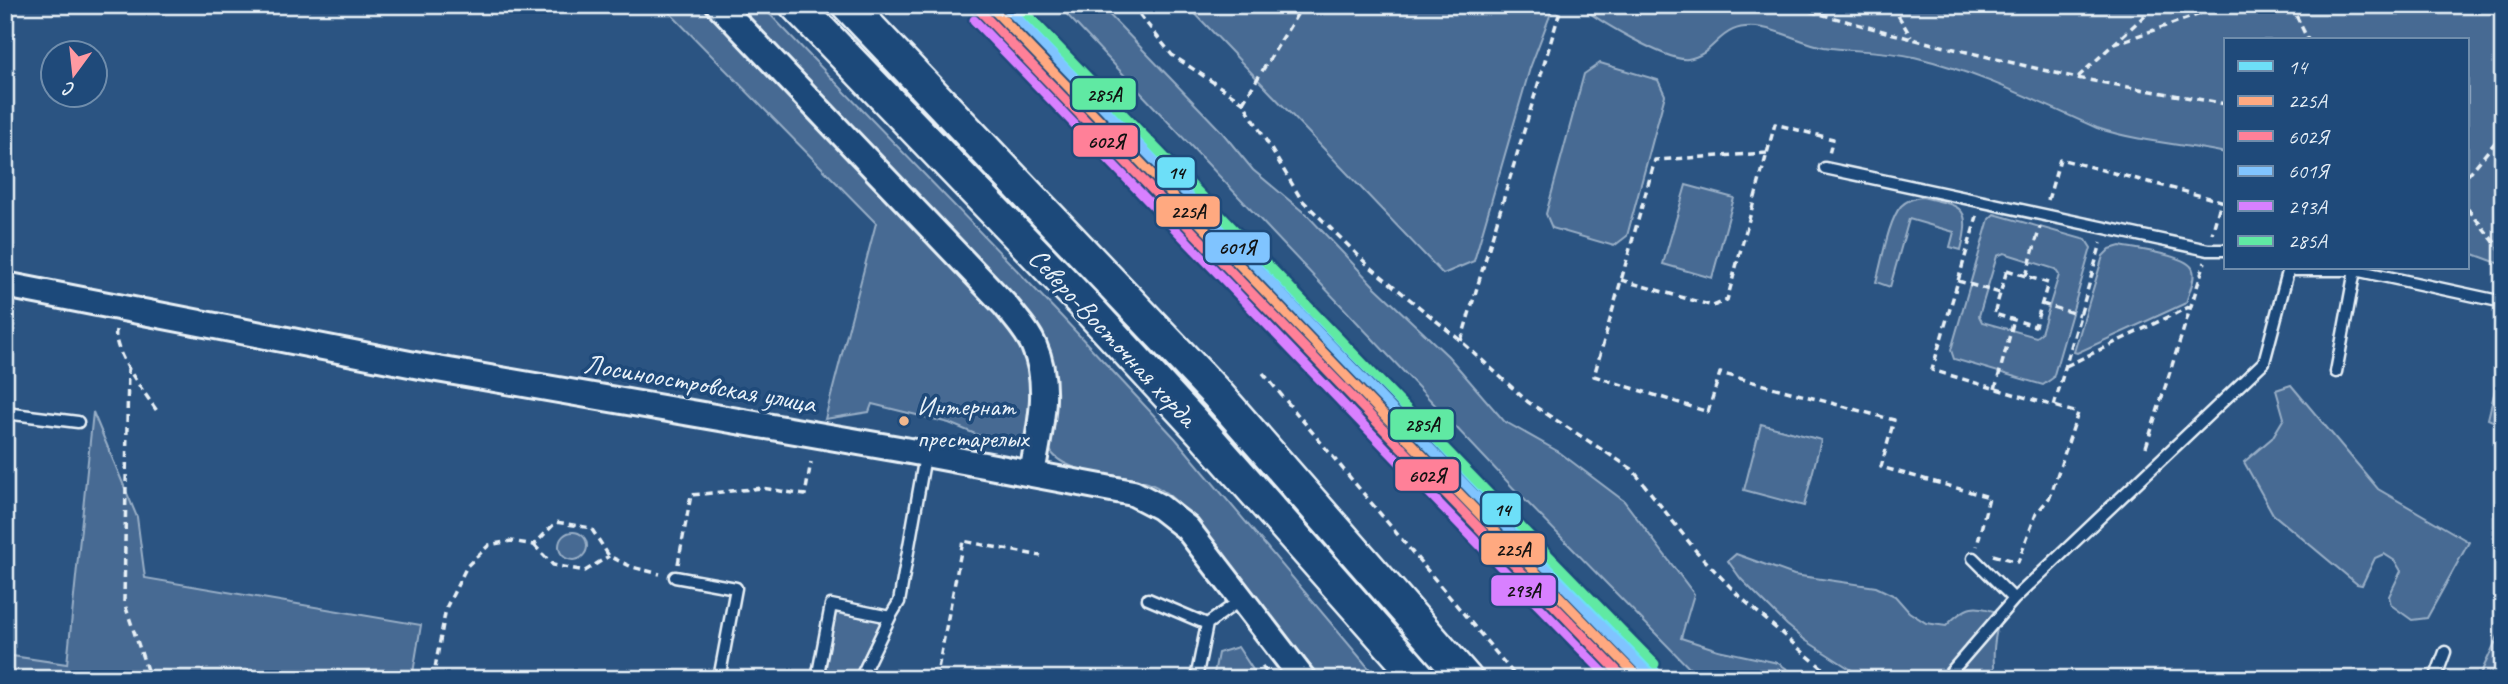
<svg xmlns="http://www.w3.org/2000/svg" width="2508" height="684" viewBox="0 0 2508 684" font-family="Caveat,sans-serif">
<rect width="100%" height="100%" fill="#2b5482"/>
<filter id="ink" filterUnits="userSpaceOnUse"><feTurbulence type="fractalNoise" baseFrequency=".0143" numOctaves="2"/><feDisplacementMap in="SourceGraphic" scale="14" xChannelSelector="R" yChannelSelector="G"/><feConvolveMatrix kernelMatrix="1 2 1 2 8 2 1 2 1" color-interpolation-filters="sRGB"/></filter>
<g filter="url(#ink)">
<path fill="#476b93" stroke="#98aec6" stroke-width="2" fill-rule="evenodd" d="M662,5H714L1019,332L1037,380L1027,437L1007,444L992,441L949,423L872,404L869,412L825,419L876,223Z
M727,5H761L1062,317L1175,438L1378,679H1321L1197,523C1185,510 1173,496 1157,487C1126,470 1064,480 1048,447L1046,358Z
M1058,5H1100L1221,131L1253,170L1308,216L1374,286L1448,356L1504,421L1559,452L1624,501L1694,594L1681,638L1718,650L1778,663L1802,679H1700L1518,493Z
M1187,5H1554L1530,68L1474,261L1443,274Z
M1580,5H2503V265L2468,252V40H2226V153C2183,144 2139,142 2097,128C2038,102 1978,72 1914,57C1885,50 1854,52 1824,47C1803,43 1784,32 1763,28C1717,20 1719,54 1688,59C1668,62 1596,20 1580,5Z
M1600,63L1658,80L1665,95L1627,236L1614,246L1552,228L1546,214L1584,74Z
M1686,185L1734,198L1712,278L1663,264Z
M1922,197C1962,206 1972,206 1961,250L1950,247L1954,232L1909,219L1890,287L1876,282C1882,262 1888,221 1901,206C1907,200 1913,198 1922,197Z
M1994,214L2086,240L2091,248L2053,378L2043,385L1954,359L1951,350L1989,219ZM2004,253L2055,269L2059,275L2041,333L2036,337L1982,322L1979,316L1997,256Z
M2120,246C2135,249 2189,255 2193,270C2196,279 2188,294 2186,303L2077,353L2074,352L2103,256L2110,249Z
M2503,357V426L2488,419Z
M2291,385L2378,489L2469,542L2427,618L2412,620L2391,605L2389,596L2401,571L2395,561L2384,554L2375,558L2362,585L2357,584L2273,514L2244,462L2272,438L2284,418L2276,390Z
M93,412L137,517L145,578L421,625L412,679H5V655L67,664Z
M1761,424L1821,440L1804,506L1744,490Z
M559 546a14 14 0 1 1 28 0a14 14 0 1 1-28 0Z
M1736,554L1794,575L1876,587L1895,596L1909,612L1926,623L1946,626C1966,605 1975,603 2001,614C1994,637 1992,654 1995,678L1866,679L1861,676L1805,640L1787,625L1741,579L1728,561Z
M836,613L881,621L853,679H823Z
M2503,626V674L2500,679H2478Z
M1238,647L1259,679H1213L1218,653Z"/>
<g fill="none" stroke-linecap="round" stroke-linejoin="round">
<g stroke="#e8f1f8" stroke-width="15">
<path id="service" d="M1825,168L2208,250H2226
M2292,268L2296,270H2355L2503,302
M2336,372L2355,270
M5,413L78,422
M1973,558L2014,599L2264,362L2289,268
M675,577L736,588L719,679
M1148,599L1207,624
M817,679L831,605L890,617L899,602L925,456
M860,679L890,617
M1196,679L1207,624L1242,599
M1949,679L1951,672L2014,599
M2435,679L2445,652"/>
</g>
<g stroke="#e8f1f8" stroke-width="30">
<path id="tertiary" d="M719,5L1006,306C1016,319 1028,331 1034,346C1052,386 1039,432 1032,474
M5,285L420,366L899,449L1133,493L1160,507L1187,528L1303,679"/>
</g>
<g stroke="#e8f1f8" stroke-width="37">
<path id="primary" d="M796,5L1082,302L1204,434L1420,679
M848,5L1217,394L1466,679"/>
</g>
<path stroke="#e8f1f8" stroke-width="3.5" stroke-dasharray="7 5" stroke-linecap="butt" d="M1132,5L1172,55L1243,102L1301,199L1369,266L1461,341L1528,402L1632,469L1696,551L1738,595L1804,653L1826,671L1841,679
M1787,5L1912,39L2077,78L2226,104
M1892,5L1911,37
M2291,5L2308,40
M2114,44L2226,5
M2078,77L2156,5
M1243,102L1303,5
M1767,153L1655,160L1594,376L1708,412L1720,373L1894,420L1881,467L1989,497L1977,546
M2468,175L2503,133
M2048,200L2060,159L2221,201L2212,234
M2468,209L2503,253
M1977,216L1932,370L2054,406L2101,243
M2007,270L2048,283L2035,326L1994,314Z
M2026,276L2040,227
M1621,280L1713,306L1727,300L1775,124L1833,139L1829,154
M1958,281L2000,293
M2042,304L2080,315
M116,330C112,352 145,393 157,411
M1461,341L1560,11L1563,5
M2066,366L2191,306
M128,367L124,602L150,679
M1263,373L1518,679
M1995,389L2014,320
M2146,447L2205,262
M534,545L553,565L585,571L609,556
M1993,555L2018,562L2036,514L2050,497L2078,413L2054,406
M678,564L691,495L762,488L805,495L811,462
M1262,666L1271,679
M433,679L446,608L467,566L489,545L511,541L534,545L556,522L591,528L609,556L632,567L660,574
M936,679L963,541L1041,556"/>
<use href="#service" stroke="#1f4a7a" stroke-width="10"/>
<use href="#tertiary" stroke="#1f4a7a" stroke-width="24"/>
<use href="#primary" stroke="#1f4a7a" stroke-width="32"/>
<g stroke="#e8f1f8" stroke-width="8">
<path id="rail" d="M969,5L1106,144L1538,598L1590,648L1627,679"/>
</g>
<use href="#rail" stroke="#1f4a7a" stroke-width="5" stroke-dasharray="16" stroke-linecap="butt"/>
<g stroke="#1f4a7a" stroke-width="14">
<path id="rail-1" d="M1012,5L1392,394L1663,679"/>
</g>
<g stroke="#1f4a7a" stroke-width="14">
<path id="rail-2" d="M989,5C1206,229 1421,456 1640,679"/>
</g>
<g stroke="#1f4a7a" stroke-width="14">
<path id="rail-3" d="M981,12C1196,234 1409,458 1625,679"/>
</g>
<g stroke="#1f4a7a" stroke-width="14">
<path id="rail-4" d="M1004,5C1219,227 1431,451 1647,672"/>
</g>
<g stroke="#1f4a7a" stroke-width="14">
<path id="rail-5" d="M974,20C1186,239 1396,461 1610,679"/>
</g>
<g stroke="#1f4a7a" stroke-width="14">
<path id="rail-6" d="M1018,5C1231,225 1441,446 1655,664"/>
</g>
<use href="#rail-1" stroke="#6ddff8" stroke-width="9"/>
<use href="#rail-2" stroke="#ffa980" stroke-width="9"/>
<use href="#rail-3" stroke="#ff8098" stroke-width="9"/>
<use href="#rail-4" stroke="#80c4ff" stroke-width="9"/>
<use href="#rail-5" stroke="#d880ff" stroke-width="9"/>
<use href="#rail-6" stroke="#60e9a3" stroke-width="9"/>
</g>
</g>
<circle fill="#f1b78d" stroke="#1f4a7a" stroke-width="2.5" cx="904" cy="421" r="6"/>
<g text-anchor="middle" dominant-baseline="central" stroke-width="7" stroke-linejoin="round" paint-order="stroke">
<g font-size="26" fill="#e8f1f8" stroke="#1f4a7a" text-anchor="start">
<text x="917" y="406">Интернат<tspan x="917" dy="32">престарелых</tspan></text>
</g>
<g font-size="28" fill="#e8f1f8" stroke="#1f4a7a">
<text transform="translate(1113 337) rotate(47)">Северо-Восточная хорда</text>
<text transform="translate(700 383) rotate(10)">Лосиноостровская улица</text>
</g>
</g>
<g stroke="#1f4a7a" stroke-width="2.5">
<rect x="1071" y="77" width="66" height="34" rx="7" fill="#60e9a3"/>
<rect x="1072" y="124" width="67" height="34" rx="7" fill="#ff8098"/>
<rect x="1156" y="156" width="40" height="33" rx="7" fill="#6ddff8"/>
<rect x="1155" y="195" width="66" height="33" rx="7" fill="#ffa980"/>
<rect x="1204" y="231" width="67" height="33" rx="7" fill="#80c4ff"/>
<rect x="1389" y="408" width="66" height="33" rx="7" fill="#60e9a3"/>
<rect x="1394" y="458" width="66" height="34" rx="7" fill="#ff8098"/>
<rect x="1481" y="492" width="41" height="34" rx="7" fill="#6ddff8"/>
<rect x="1480" y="532" width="66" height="34" rx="7" fill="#ffa980"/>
<rect x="1490" y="574" width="67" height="33" rx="7" fill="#d880ff"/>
</g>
<g font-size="19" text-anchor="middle" font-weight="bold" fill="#111">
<text x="1104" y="101">285А</text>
<text x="1106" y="148">602Я</text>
<text x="1176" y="179">14</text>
<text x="1188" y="218">225А</text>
<text x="1237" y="254">601Я</text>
<text x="1422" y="431">285А</text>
<text x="1427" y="482">602Я</text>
<text x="1502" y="516">14</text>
<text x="1513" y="556">225А</text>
<text x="1523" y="597">293А</text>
</g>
<rect width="2508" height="684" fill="none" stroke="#1f4a7a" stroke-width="28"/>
<rect x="14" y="14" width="2480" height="656" fill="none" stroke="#e8f1f8" stroke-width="2.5" filter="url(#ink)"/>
<rect x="2224" y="38" width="245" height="231" fill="#1f4a7a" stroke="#6f8dac" stroke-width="2"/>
<rect x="2238" y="61" width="35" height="10" fill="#6ddff8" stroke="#6f8dac" stroke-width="2"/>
<text x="2288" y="74" font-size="21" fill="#e8f1f8">14</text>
<rect x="2238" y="96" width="35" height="10" fill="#ffa980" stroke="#6f8dac" stroke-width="2"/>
<text x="2288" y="108" font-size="21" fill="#e8f1f8">225А</text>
<rect x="2238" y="131" width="35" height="10" fill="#ff8098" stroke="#6f8dac" stroke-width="2"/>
<text x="2288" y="144" font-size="21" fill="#e8f1f8">602Я</text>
<rect x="2238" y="166" width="35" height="10" fill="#80c4ff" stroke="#6f8dac" stroke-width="2"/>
<text x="2288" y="178" font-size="21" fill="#e8f1f8">601Я</text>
<rect x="2238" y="201" width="35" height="10" fill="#d880ff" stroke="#6f8dac" stroke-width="2"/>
<text x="2288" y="214" font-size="21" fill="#e8f1f8">293А</text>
<rect x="2238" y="236" width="35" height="10" fill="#60e9a3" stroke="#6f8dac" stroke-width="2"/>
<text x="2288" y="248" font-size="21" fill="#e8f1f8">285А</text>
<g transform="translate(74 74) rotate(195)"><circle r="33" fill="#1f4a7a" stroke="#6f8dac" stroke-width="2"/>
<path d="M0-5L12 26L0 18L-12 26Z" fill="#ff9aa2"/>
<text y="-10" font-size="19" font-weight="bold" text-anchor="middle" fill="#e8f1f8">С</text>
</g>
</svg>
